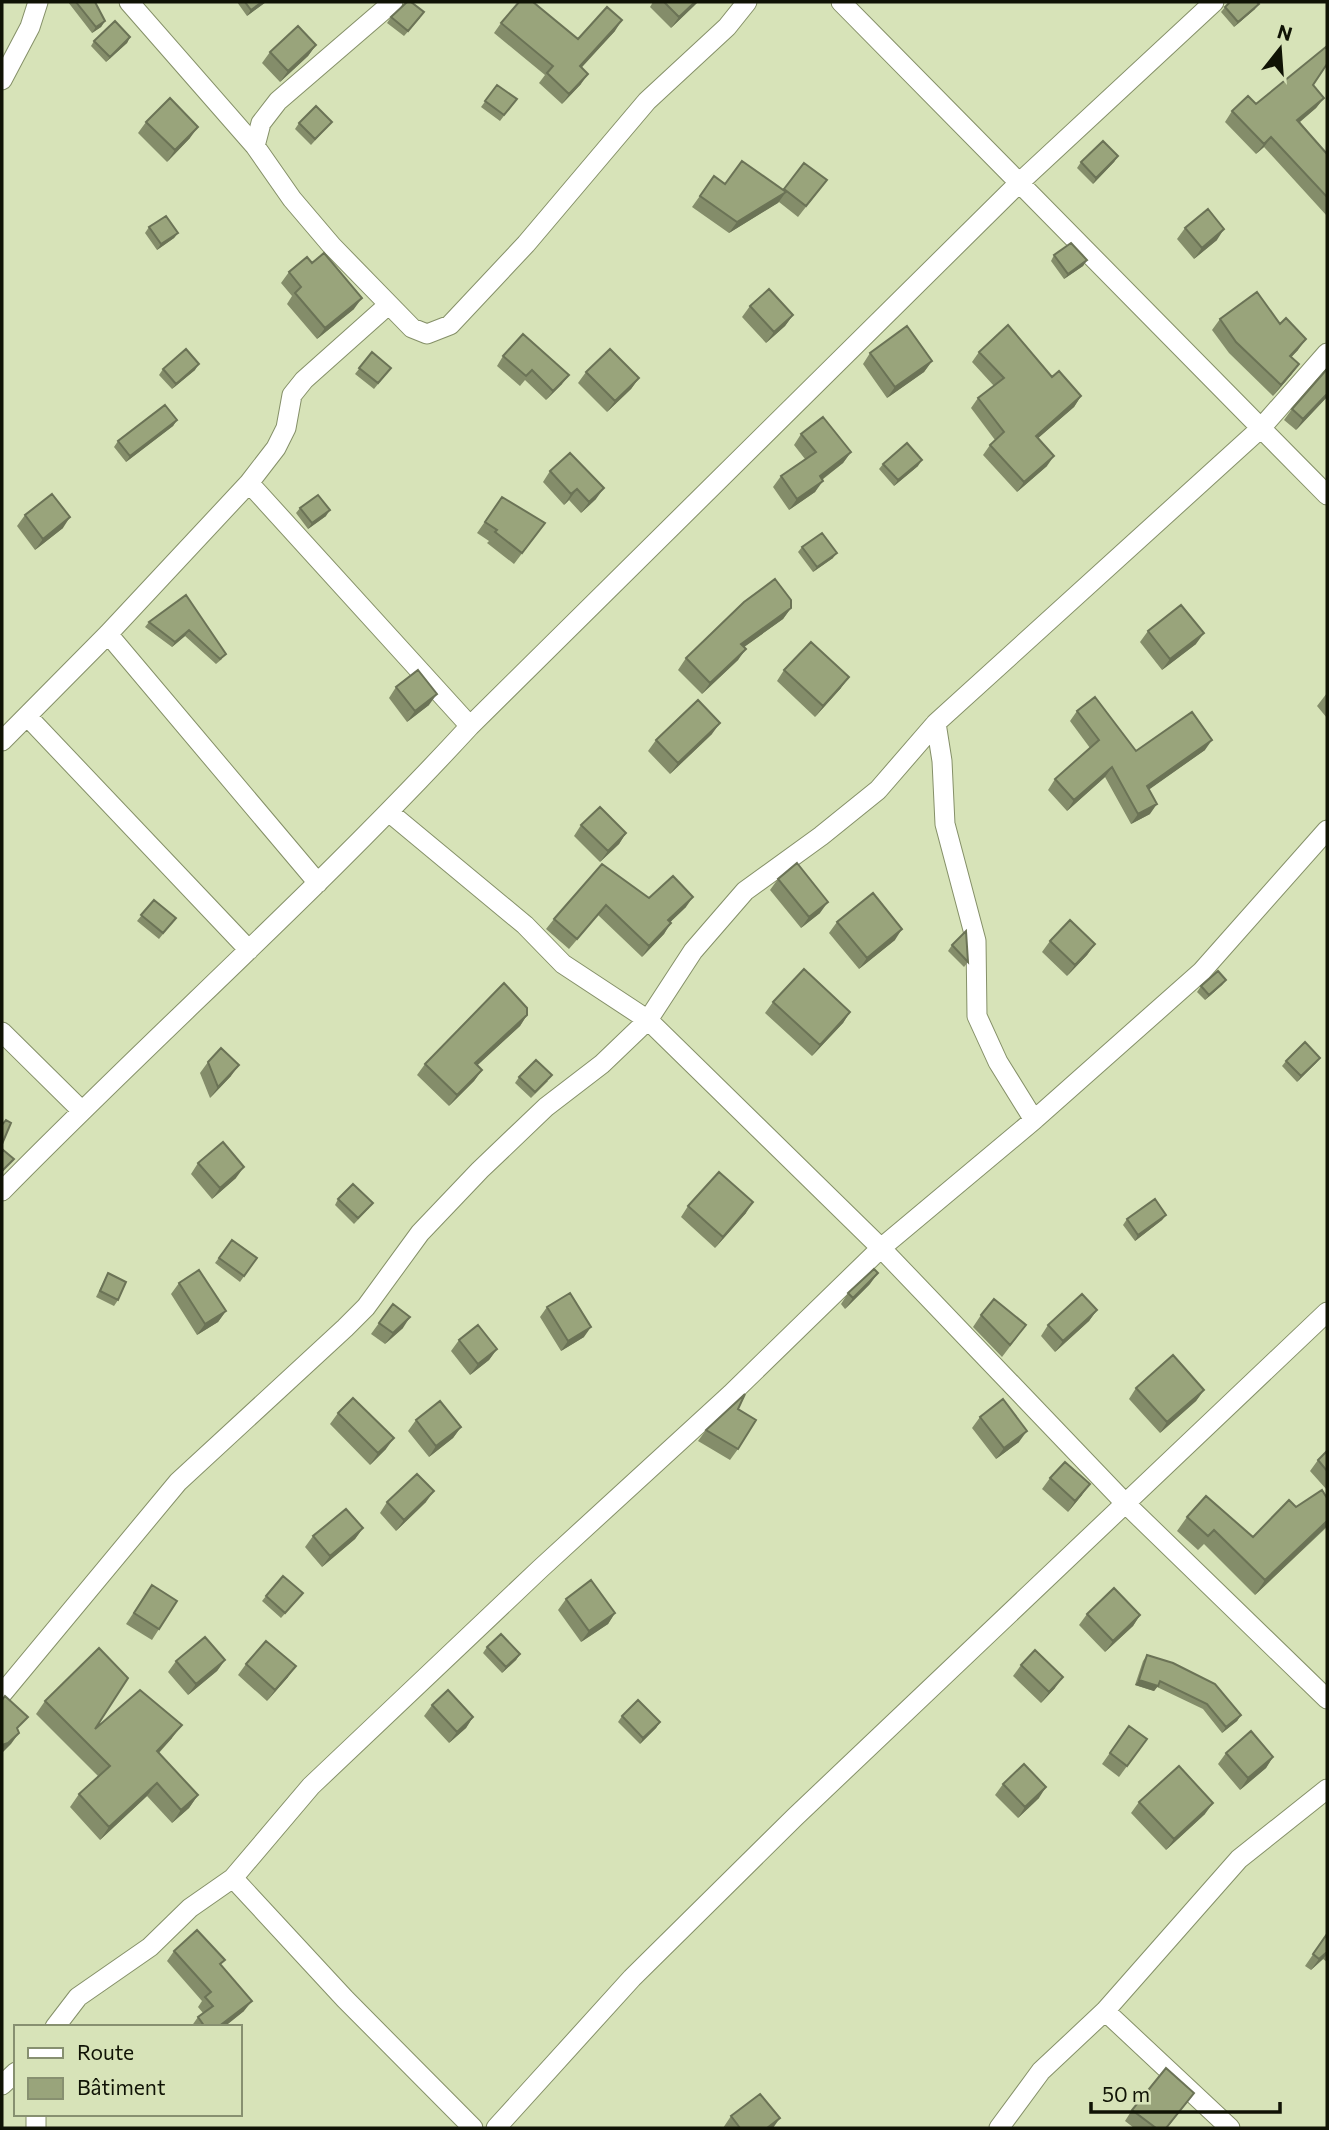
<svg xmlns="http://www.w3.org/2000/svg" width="1329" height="2130" viewBox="0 0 1329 2130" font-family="Commissioner,sans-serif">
<rect width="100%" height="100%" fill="#d7e3b8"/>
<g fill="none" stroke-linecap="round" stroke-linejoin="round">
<g stroke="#859068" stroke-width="21">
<path id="street" d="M129,2L255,146L292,199L332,246L412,328L427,334L450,325L526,244L647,101L727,27L747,2
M841,2L1327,495
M2,80L30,27L38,2
M255,146L261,123L278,101L393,2
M249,483L470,726
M108,634L318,883
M27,716L249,950
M936,723L942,761L945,824L976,941L977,1016L998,1062L1034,1120
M2,741L108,634L249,483L276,448L286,428L292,395L304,380L387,306
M390,813L525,925L563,964L648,1020L881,1248L1127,1505L1327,1699
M2,1032L81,1110
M2,1191C156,1034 321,888 470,726L1020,182L1214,2
M2,1694L178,1482L345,1328L366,1307L420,1233L480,1170L546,1107L602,1064L648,1020L693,951L745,891L821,836L878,790L936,723L1261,428L1327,353
M233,1878L345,1999L473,2128
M1105,2011L1230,2128
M55,2027L78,1997L150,1947L190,1908L233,1878L311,1786L540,1569L731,1394L881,1248L1034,1120L1202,971L1327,830
M2,2085L16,2072
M36,2114V2128
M496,2128L632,1978L795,1817L1327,1312
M999,2128L1041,2071L1105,2011L1239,1859L1327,1789"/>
</g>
<use href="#street" stroke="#fff" stroke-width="19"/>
</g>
<path fill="#848d6a" d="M68,2H95L105,21L101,27L92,33Z
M237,2H266L247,16Z
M653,2H698L671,28L650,7Z
M1225,7L1255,9L1234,27L1221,12Z
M391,17L420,18L404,36L387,23Z
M501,23L578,39L615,31L581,67V84L562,104L539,83L545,75L494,33Z
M130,37L127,43L106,62L91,46L94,41Z
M316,45L308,56L280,82L262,63L270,52Z
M497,85L517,99L500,121L481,107Z
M1313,85L1324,98L1316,108L1300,122L1327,154V216L1264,147L1256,154L1225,122L1232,111Z
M146,122L190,138L167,162L138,133Z
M332,122L311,145L295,129L299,123Z
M1118,156L1114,162L1093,184L1077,168L1081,162Z
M714,176L725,184L783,190L827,180L798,217L779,202L729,233L692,207Z
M149,227L178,233L174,238L157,250L145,233Z
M1185,228L1217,240L1194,259L1177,239Z
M1054,255L1087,260L1083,266L1064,279L1051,261Z
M289,272L354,309L317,339L287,304L292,296L281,283Z
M750,306L793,315L785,326L766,343L742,317Z
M1220,319L1298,350L1291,357L1299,364L1291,375L1273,396L1229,353L1212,330Z
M372,352L391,368L374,389L355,374Z
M979,352L1052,377L1081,396L1074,407L1038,438L1047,466L1017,492L983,455L990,445L995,440L971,408L978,398L994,386L972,362Z
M870,353L932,361L924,372L887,398L863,364Z
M503,356L562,384L546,400L525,380L520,386L497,366Z
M163,369L195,370L172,389L159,375Z
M1327,369V397L1296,430L1284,420L1292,409Z
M586,372L639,378L631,389L607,412L578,383Z
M177,420L173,426L126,462L114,447L118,441Z
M801,434L851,452L843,463L822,480L815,492L789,510L773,487L781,476L805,459L794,445Z
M883,464L918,466L894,486L879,469Z
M550,471L596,499L581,513L569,500L564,505L543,482Z
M502,497L545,523L514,564L487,543L489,541L477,533Z
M300,508L326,516L308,529L296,513Z
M25,515L63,528L35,550L17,526Z
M802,547L833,558L813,572L798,552Z
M186,595L222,659L216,664L185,636L172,647L145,627L149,622Z
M791,608L783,619L744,647L738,660L702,694L678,670L686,658Z
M1148,631L1196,644L1162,670L1140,642Z
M784,670L841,688L815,717L777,681Z
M396,687L429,705L407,722L389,698Z
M1327,693V718L1317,706Z
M1077,711L1136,751L1205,750L1149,789L1150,814L1131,824L1105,777L1067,811L1048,790L1055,779L1090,748L1070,721Z
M712,734L670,774L648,751L656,740Z
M581,825L626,833L619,844L600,862L574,836Z
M602,864L649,898L686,907L670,922L664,934L642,957L598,915L569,949L546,929L554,919Z
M778,879L820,913L801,928L770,890Z
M154,900L176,918L159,939L137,921Z
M837,922L895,940L859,969L829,933Z
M1050,941L1095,944L1087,955L1067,976L1042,952Z
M952,945L968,962L964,967L948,951Z
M1226,980L1222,985L1205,1000L1197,992L1201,986Z
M773,1002L850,1012L843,1023L812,1056L765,1013Z
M527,1015L520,1026L477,1065L482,1070L474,1081L449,1106L417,1075L425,1064Z
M1320,1058L1316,1063L1297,1082L1282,1066L1286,1061Z
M208,1062L231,1076L210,1098L200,1073Z
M519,1077L548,1081L531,1098L515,1083Z
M198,1163L236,1178L212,1199L191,1174Z
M338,1199L369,1208L354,1224L335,1205Z
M688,1206L746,1213L715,1248L681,1217Z
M1166,1215L1162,1220L1135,1241L1123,1225L1127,1219Z
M232,1240L257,1258L240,1282L215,1263Z
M108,1273L118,1300L114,1306L96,1297Z
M179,1283L226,1311L218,1322L197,1335L171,1294Z
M870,1284L845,1309L841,1304L848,1293Z
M547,1307L584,1337L561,1351L540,1317Z
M1097,1310L1089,1321L1055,1352L1041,1336L1048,1325Z
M981,1315L1018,1336L1002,1357L973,1327Z
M379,1323L403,1328L385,1344L371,1334Z
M459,1340L497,1349L489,1360L470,1375L451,1351Z
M1136,1388L1204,1390L1196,1401L1160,1433L1129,1399Z
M738,1409V1449L730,1460L698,1441L706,1430Z
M338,1413L386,1449L370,1465L330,1424Z
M980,1417L1019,1442L996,1459L972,1428Z
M416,1420L461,1427L453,1438L429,1457L408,1431Z
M1327,1451V1490L1310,1471L1318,1460Z
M1050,1478L1082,1495L1068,1512L1042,1489Z
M1327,1498V1527L1255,1595L1204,1544L1198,1550L1177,1531L1187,1517L1253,1537L1296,1507Z
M387,1502H426L396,1531L380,1513Z
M363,1528L355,1539L322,1567L305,1547L313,1536Z
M152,1585L159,1629L152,1640L126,1624Z
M266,1596L299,1598L281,1618L262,1601Z
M566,1599L615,1613L608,1624L581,1642L558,1610Z
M1087,1614L1140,1615L1133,1626L1105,1652L1079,1625Z
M487,1647L520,1654L516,1660L502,1673L483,1653Z
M1147,1655L1241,1715L1237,1721L1222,1733L1203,1709L1157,1687L1154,1691L1135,1685L1143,1661Z
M225,1660L217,1671L188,1695L168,1672L176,1661Z
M246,1664L288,1677L267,1701L238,1675Z
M1021,1665L1055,1688L1041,1703L1013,1676Z
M45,1701L95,1729L172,1738L159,1753L198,1795L189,1808L172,1823L147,1796L100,1840L70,1807L79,1794L98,1776L36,1714Z
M432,1705L473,1717L466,1728L449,1743L424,1716Z
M622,1716L660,1722L656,1728L640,1744L618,1722Z
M1129,1726L1147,1739L1119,1777L1102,1764Z
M1226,1753L1273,1757L1266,1768L1240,1790L1218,1764Z
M1003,1784L1039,1798L1018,1818L995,1795Z
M1139,1802L1205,1814L1166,1850L1131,1813Z
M1327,1934V1962L1323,1959L1311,1970L1305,1966Z
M174,1951L221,1965L244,2011L224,2027H191L198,2017L203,2013L198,2007L202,2001L167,1961Z
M1194,2093L1167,2128H1134L1125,2121L1132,2110Z
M731,2116L773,2128H723Z"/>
<path fill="#6b7356" d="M262,2H266L247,16L251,10Z
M695,2H698L671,28L679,17Z
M1259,4L1255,9L1234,27L1238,22Z
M622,20L615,31L573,77L580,66Z
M105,21L101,27L92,33L96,27Z
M130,37L127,43L106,62L110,57Z
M316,45L308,56L280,82L288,71Z
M588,74L581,84L562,104L569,94Z
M1324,98L1316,108L1290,130L1297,120Z
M198,127L190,138L167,162L175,150Z
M1271,137L1264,147L1256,154L1264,144Z
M1118,156L1114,162L1093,184L1096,178Z
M786,192L778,203L729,233L737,222Z
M1224,229L1217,240L1194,259L1202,248Z
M178,233L174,238L157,250L161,244Z
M1087,260L1083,266L1064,279L1068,274Z
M362,298L354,309L317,339L325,328Z
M793,315L785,326L766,343L774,332Z
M1306,339L1298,350L1282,367L1290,356Z
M932,361L924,372L887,398L895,387Z
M199,364L195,370L172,389L176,384Z
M1299,364L1291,375L1273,396L1281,385Z
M569,375L562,384L546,400L553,391Z
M639,378L631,389L607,412L615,401Z
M1327,394V397L1296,430L1303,419Z
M1081,396L1074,407L1029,446L1036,436Z
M177,420L173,426L126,462L130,456Z
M851,452L843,463L812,487L820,476Z
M1054,456L1047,466L1017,492L1024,482Z
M922,460L918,466L894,486L898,480Z
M823,481L815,492L789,510L797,499Z
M604,488L596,499L581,513L589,502Z
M577,489L569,500L564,505L571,494Z
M330,510L326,516L308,529L312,523Z
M70,517L63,528L35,550L43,539Z
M837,553L833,558L813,572L817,567Z
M791,608L783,619L733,655L741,644Z
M189,630L185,636L172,647L175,642Z
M1204,633L1196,644L1162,670L1170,659Z
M746,649L738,660L702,694L710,683Z
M849,677L841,688L815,717L823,706Z
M437,694L429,705L407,722L415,711Z
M720,723L712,734L670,774L678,763Z
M1212,740L1205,750L1140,796L1147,786Z
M1112,767L1105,777L1067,811L1074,800Z
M1157,804L1150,814L1131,824L1138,814Z
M626,833L619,844L600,862L608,851Z
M693,897L686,907L661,931L668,920Z
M828,902L820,913L801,928L809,917Z
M671,923L664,934L642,957L649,946Z
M902,929L895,940L859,969L867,958Z
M1095,944L1087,955L1067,976L1075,965Z
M1226,980L1222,985L1205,1000L1209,995Z
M850,1012L843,1023L812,1056L820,1045Z
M527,1015L520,1026L468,1074L475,1063Z
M1320,1058L1316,1063L1297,1082L1301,1076Z
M239,1065L231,1076L210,1098L218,1087Z
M482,1070L474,1081L449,1106L457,1095Z
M244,1167L236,1178L212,1199L220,1188Z
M753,1202L746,1213L715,1248L723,1237Z
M1166,1215L1162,1220L1135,1241L1138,1235Z
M878,1273L870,1284L845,1309L853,1298Z
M1097,1310L1089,1321L1055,1352L1063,1341Z
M226,1311L218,1322L197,1335L205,1324Z
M410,1317L403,1328L385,1344L393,1333Z
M591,1327L584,1337L561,1351L568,1341Z
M497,1349L489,1360L470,1375L478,1364Z
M1204,1390L1196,1401L1160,1433L1167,1422Z
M461,1427L453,1438L429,1457L436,1446Z
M1027,1431L1019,1442L996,1459L1004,1448Z
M394,1438L386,1449L370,1465L378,1453Z
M1090,1484L1082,1495L1068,1512L1075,1501Z
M434,1491L426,1502L396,1531L404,1520Z
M1327,1521V1526L1255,1595L1265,1580Z
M363,1528L355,1539L322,1567L330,1556Z
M615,1613L608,1624L581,1642L589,1631Z
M1140,1615L1133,1626L1105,1652L1113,1641Z
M520,1654L516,1660L502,1673L506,1667Z
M225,1660L217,1671L188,1695L196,1684Z
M296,1666L288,1677L267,1701L275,1690Z
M1063,1677L1055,1688L1041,1703L1049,1692Z
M1139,1680L1158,1686L1154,1691L1135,1685Z
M1241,1715L1237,1721L1222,1733L1226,1727Z
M473,1717L466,1728L449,1743L457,1732Z
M660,1722L656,1728L640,1744L643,1738Z
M182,1725L172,1738L148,1764L157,1751Z
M19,1733L11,1744L2,1753V1745Z
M1273,1757L1266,1768L1240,1790L1248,1778Z
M157,1783L147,1796L100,1840L109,1827Z
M1046,1787L1039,1798L1018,1818L1025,1807Z
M198,1795L189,1808L172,1823L181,1810Z
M1213,1803L1205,1814L1166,1850L1174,1839Z
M1327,1952V1954L1323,1959L1311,1970L1319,1959Z
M252,2001L244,2011L224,2027H218Z
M780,2118L773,2128H767Z"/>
<path fill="#99a47b" stroke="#6b7356" stroke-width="2" d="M76,2H95L105,21L96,27Z
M245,2H262L251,10Z
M407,2H411L424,12L408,31L391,17Z
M519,2H533L578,39L607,7L622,20L580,66L588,74L569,94L547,73L553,66L501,23Z
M664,2H695L679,17Z
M1230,2H1257L1259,4L1238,22L1225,7Z
M115,21L130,37L110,57L94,41Z
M298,26L316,45L288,71L270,52Z
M1327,46V64L1313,85L1324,98L1297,120L1327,154V197L1271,137L1264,144L1232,111L1248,96L1256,104Z
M497,85L517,99L504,115L485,101Z
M170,98L198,127L175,150L146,122Z
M316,106L332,122L315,139L299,123Z
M1103,141L1118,156L1096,178L1081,162Z
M742,161L786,192L737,222L700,196L714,176L725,184Z
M804,163L827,180L806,206L784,189Z
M1208,209L1224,229L1202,248L1185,228Z
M166,216L178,233L161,244L149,227Z
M1071,243L1087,260L1068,274L1054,255Z
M324,253L362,298L325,328L295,293L301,287L289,272L307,257L312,263Z
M769,289L793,315L774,332L750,306Z
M1257,292L1280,324L1286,318L1306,339L1290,356L1299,364L1281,385L1236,342L1220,319Z
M1008,325L1052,377L1059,371L1081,396L1036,436L1054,456L1024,482L990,445L1004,432L978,398L1004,378L979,352Z
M907,326L932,361L895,387L870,353Z
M523,334L569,375L553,391L532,370L526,376L503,356Z
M186,349L199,364L176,384L163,369Z
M610,349L639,378L615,401L586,372Z
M372,352L391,368L378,383L359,368Z
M1327,369V394L1303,419L1292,409Z
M165,405L177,420L130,456L118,441Z
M823,417L851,452L820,476L823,481L797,499L781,476L816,452L801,434Z
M907,443L922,460L898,480L883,464Z
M570,453L604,488L589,502L577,489L571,494L550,471Z
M52,494L70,517L43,539L25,515Z
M318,495L330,510L312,523L300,508Z
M502,497L545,523L522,553L495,532L497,530L485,522Z
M822,533L837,553L817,567L802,547Z
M775,579L791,600V608L741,644L746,649L710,683L686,658L744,602Z
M186,595L226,654L220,659L189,630L175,642L149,622Z
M1181,605L1204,633L1170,659L1148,631Z
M811,642L849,677L823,706L784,670Z
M418,670L437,694L415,711L396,687Z
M1095,697L1136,751L1192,712L1212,740L1147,786L1157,804L1138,814L1112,767L1074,800L1055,779L1099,740L1077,711Z
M698,700L720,723L678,763L656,740Z
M600,807L626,833L608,851L581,825Z
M797,863L828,902L809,917L778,879Z
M602,864L649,898L673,876L693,897L668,920L671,923L649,946L606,905L577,939L554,919Z
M873,893L902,929L867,958L837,922Z
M154,900L176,918L163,933L141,915Z
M1070,920L1095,944L1075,965L1050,941Z
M966,931L968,962L952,945Z
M804,969L850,1012L820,1045L773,1002Z
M1218,971L1226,980L1209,995L1201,986Z
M504,983L527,1008V1015L475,1063L482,1070L457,1095L425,1064Z
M1305,1042L1320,1058L1301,1076L1286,1061Z
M221,1048L239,1065L218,1087L208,1062Z
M536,1060L552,1075L535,1092L519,1077Z
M6,1120L11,1123L2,1144V1125Z
M223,1142L244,1167L220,1188L198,1163Z
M2,1149L14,1159L2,1171Z
M719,1172L753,1202L723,1237L688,1206Z
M353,1184L373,1203L358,1218L338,1199Z
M1155,1199L1166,1215L1138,1235L1127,1219Z
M232,1240L257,1258L244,1276L219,1258Z
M874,1269L878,1273L853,1298L848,1293Z
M199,1270L226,1311L205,1324L179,1283Z
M108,1273L126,1282L118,1300L100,1291Z
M570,1293L591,1327L568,1341L547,1307Z
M1082,1294L1097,1310L1063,1341L1048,1325Z
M994,1299L1026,1325L1010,1345L981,1315Z
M393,1304L410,1317L393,1333L379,1323Z
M478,1325L497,1349L478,1364L459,1340Z
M1173,1355L1204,1390L1167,1422L1136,1388Z
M745,1394L738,1409L756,1420L738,1449L706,1430Z
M353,1398L394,1438L378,1453L338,1413Z
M1003,1399L1027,1431L1004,1448L980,1417Z
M440,1401L461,1427L436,1446L416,1420Z
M1327,1451V1471L1318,1460Z
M1065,1462L1090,1484L1075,1501L1050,1478Z
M417,1474L434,1491L404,1520L387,1502Z
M1322,1490L1327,1498V1521L1265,1580L1214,1530L1208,1536L1187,1517L1206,1496L1253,1537L1289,1500L1296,1507Z
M346,1509L363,1528L330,1556L313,1536Z
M283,1576L303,1593L285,1613L266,1596Z
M591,1580L615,1613L589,1631L566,1599Z
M152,1585L177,1601L159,1629L134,1613Z
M1114,1588L1140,1615L1113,1641L1087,1614Z
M501,1634L520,1654L506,1667L487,1647Z
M205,1637L225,1660L196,1684L176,1661Z
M266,1641L296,1666L275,1690L246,1664Z
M99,1648L128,1678L95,1729L140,1690L182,1725L157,1751L198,1795L181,1810L157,1783L109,1827L79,1794L110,1766L45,1701Z
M1035,1650L1063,1677L1049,1692L1021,1665Z
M1147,1655L1173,1663L1215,1684L1241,1715L1226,1727L1207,1704L1160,1681L1158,1686L1139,1680Z
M448,1690L473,1717L457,1732L432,1705Z
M5,1696L28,1717L17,1728L19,1733L8,1743L2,1745V1700Z
M638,1700L660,1722L643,1738L622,1716Z
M1129,1726L1147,1739L1127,1766L1110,1753Z
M1251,1731L1273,1757L1248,1778L1226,1753Z
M1024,1764L1046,1787L1025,1807L1003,1784Z
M1179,1766L1213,1803L1174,1839L1139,1802Z
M197,1930L225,1960L220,1964L252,2001L218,2027H205L198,2017L213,2006L205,1997L211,1992L174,1951Z
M1327,1934V1952L1319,1959L1313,1954Z
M1166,2068L1194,2093L1166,2128H1156L1132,2110Z
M760,2094L780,2118L767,2128H740L731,2116Z"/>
<rect width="1329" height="2130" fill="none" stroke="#101305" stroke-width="7"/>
<rect x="14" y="2025" width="228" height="91" fill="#d7e3b8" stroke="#879070" stroke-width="2"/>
<rect x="28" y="2048" width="35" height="10" fill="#ffffff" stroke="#879070" stroke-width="2"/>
<text x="77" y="2060" font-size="21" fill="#101305">Route</text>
<rect x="28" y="2078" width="35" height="21" fill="#99a47b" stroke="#879070" stroke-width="2"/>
<text x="77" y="2095" font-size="21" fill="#101305">Bâtiment</text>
<g transform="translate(1280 49) rotate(17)" stroke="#d7e3b8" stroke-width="5" paint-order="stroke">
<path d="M0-5L12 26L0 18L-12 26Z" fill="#101305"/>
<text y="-10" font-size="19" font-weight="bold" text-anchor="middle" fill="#101305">N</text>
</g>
<path d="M1091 2102v10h189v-10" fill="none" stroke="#101305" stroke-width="3.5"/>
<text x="1102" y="2102" font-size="21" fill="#101305" stroke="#d7e3b8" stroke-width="5" paint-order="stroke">50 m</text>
</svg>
